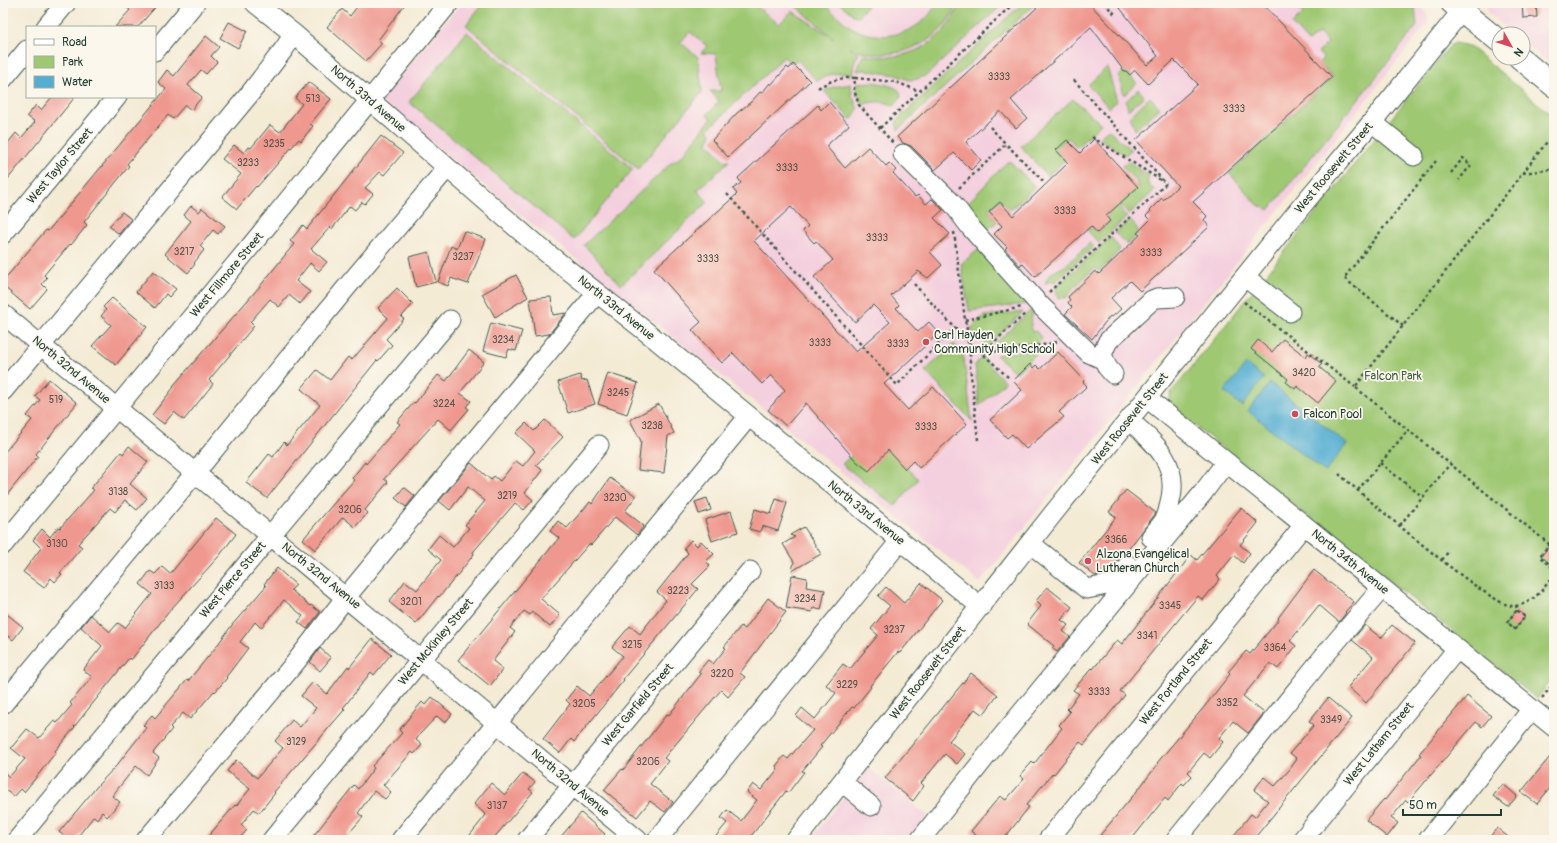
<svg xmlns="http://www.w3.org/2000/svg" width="1557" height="843" viewBox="0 0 1557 843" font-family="Pangolin,sans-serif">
<rect width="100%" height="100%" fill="#fbf7ec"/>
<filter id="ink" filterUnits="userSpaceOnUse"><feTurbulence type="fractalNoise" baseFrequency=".025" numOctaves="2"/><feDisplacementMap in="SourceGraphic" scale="8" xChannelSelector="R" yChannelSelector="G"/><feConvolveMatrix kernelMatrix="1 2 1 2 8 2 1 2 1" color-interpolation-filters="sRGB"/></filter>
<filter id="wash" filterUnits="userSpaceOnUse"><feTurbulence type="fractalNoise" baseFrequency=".012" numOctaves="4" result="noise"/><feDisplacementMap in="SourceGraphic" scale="16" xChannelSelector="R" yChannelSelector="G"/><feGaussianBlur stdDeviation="0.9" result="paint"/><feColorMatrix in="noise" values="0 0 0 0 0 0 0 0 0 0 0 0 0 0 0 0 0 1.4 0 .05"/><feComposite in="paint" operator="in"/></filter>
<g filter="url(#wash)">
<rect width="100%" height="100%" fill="#f4ebd5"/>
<path fill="#f4cfde" d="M461,3H1416L1425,11L1428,17V23L980,583L379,101Z
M1486,3H1554V67L1523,42V34H1514L1489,14Z
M867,767L928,816L908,840H810Z"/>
<path fill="#9fc873" stroke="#5f8254" d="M483,3H633L638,7L635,3H752L779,24L792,11L834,38L792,3C801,3 812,1 820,3C827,5 842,21 849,26C879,45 921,35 937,3H957C947,34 914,54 882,54C871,55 860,51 849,47L859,54L855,60L852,75C840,70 827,75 817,81L797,60L791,63L784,57L708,129L711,133L708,143L726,162L727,161H729L698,190L696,189L708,202L621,285L584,245L671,163L681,157L711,119L707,115L719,101L710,91H721L716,54L701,53L707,46L690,32L680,42L698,57L702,92L638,169L466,25Z
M839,3H869L857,18Z
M960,3H1004L927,75L917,79L909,80L896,75L864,70L857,71L863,55C908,63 943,45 960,3Z
M1023,3H1036L898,130L896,121Z
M1294,3H1409L1415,8L1417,26L1269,210L1258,205L1229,173L1333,77L1319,62L1323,58L1318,52L1328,43L1319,33L1308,42L1292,24L1303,13Z
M467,32L633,169L574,240L409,102Z
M1455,43L1469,46L1554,117V677L1537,699L1174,409C1168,403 1168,400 1171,393L1447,49L1451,45Z
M1107,67L1117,101L1109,108L1088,85Z
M1124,71L1137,83L1124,95L1119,76Z
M873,82C888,85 913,88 894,106C883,100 873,101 862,105L857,93L856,83Z
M851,84L852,95L858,109L851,120L824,91L833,87Z
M1138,89L1144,96L1128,110L1126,101Z
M1150,97L1160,108L1135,130L1130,116Z
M1073,99L1101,124L1077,147L1068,138L1055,149L1065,160L1047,176L1021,146Z
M1108,129L1131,150L1125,155L1099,138Z
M1127,161L1144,172L1135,180L1122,166Z
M1007,162H1011L1035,187L1010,210L1000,200L988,211L997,222L985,231L964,207Z
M1146,173L1149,175C1146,183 1148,186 1155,190L1129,214L1120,204L1139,186L1136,182Z
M1117,206L1127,217L1099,243L1087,230L1091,227L1097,233L1110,222L1106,216Z
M1130,220L1137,228L1138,234L1127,245L1115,233Z
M1111,237L1120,249L1118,252L1100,271L1095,268L1074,287L1066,298L1057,297L1056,287Z
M1090,243L1094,247L1056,281L1045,283L1050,274L1065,266Z
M979,249L1026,304L969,311L961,264Z
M1031,310L1033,311C1031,319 1030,324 1032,332L1036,331L1042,339L1038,343L990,348Z
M1023,312L987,346L970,329L984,316Z
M954,344L963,353L972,421L925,371Z
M1037,349L1039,351L1016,373L996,355Z
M982,357L1005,382L979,406L975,365Z
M876,433L918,479L895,506L842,464Z"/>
<path fill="#55aed2" stroke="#3a7683" d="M1246,364L1264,378L1242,406L1224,392Z
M1270,383L1347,444L1325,472L1248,411Z"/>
<g id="blocks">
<path fill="#ef988f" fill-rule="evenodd" d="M121,3H159L138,27H115L130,10Z
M360,3H406L378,40L382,43L366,61L327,27L342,9L350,16Z
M1042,3H1089L1147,65L1158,56L1116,3H1262L1332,77L1193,202L1207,216L1204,220L1209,227L1140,291L1130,281L1111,298L1121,309L1112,317L1110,316L1092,339L1065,314L1072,307L1068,303L1070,300L1068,297L1095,271L1099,274L1140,235L1137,233L1150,220L1146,216L1151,211L1150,210L1162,198L1163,200L1178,186L1136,140L1198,84L1174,60L1148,84L1135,70L1130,75L1126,71H1124L1091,27L1011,100L1027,118L1016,128L1000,111L966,142L981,160L971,170L954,153L935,170L911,146L903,143L897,137Z
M1522,3H1536L1537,17L1523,18Z
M229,22L247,31L238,48L220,38Z
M206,36L219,47L211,56L217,62L206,74L201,70L188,85L202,97L191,110L185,105L173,119L168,115L127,164L129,166L84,222L87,225L71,245L70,244L44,275L47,278L42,284L47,289L30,309L3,286V281L46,230L48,231L166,89L158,82L167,70L174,76Z
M793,64L810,81L728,157L712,140L737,113L751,102L760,92L762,93L770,83L771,85L787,67L789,69Z
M309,82L331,99L310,124L313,126L301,141L299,139L257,187L256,186L237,209L222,197L241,174L222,159L234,145L244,153L249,147L251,148L270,125L280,132L302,104L295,98Z
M52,97H75L3,185V149L16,133L21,138L35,122L27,116L36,105L41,110Z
M829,102L849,125L826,146L845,168L868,147L886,166L889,163L896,170L893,173L915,197L918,195L926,204L932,199L943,210L934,218L950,234L930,252L942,265L928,278L918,271L891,296L899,305L896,308L918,332L929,322L939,333L884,384L908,410L933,387L967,424L919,468L913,461L905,469L888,450L869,471L856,461L806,403L786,426L768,410L785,390L771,375L762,384L733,353L722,363L692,330L701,322L654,269L737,194L733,189L741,183L738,178L818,105L821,110ZM791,207L808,226L803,231L814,243L816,241L833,260L814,277L828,293L855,322L873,305L890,322L856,352L754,241Z
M381,136L403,153L384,175L380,172L365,188L373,194L365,204L362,202L355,210L350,206L332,229L330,227L311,249L327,262L319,271L310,263L296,281L310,292L300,304L289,295L279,307L270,299L250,322L254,326L209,380L213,384L184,420L174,412L164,424L152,415L174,387L173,386L261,285L294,244L290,241L303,225L307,229Z
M1094,139L1138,187L1106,216L1110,221L1097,233L1091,226L1035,277L1022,263L1020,266L1005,249L1007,247L994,234L1002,226L989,212L1000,202L1013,216L1068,163L1056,150L1067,140L1080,153Z
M191,206L199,212L202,208L225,226L218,234L213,230L200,246L204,250L194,263L195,264L188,273L165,254L191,221L184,215Z
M122,212L131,219L119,234L109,226Z
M464,231L486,239L468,284L451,278L448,286L438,282L451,246L457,249Z
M429,252L436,282L416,287L409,257Z
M153,271L176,289L169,297L166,294L155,308L136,292Z
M516,275L528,297L495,317L482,294Z
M397,288L413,304L401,317L404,319L386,339L392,345L378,361L377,360L267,498L246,483L269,454L273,457L284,442L287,445L320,405L301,389L317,370L330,380L348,357L352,360L388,318L378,308Z
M551,297L553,315L566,313L549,334L535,336L530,299Z
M112,298L147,327L116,365L92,346L111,325L101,316L106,310L103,307Z
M491,323L522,331L516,351L509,349L506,357L483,351Z
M1283,339L1306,357L1308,353L1322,364L1319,367L1336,381L1318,403L1297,386L1295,389L1286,382L1288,379L1251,349L1258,340L1272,352Z
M469,350L484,362L460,393L471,401L466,407L469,409L451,430L438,419L384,479L388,482L365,510L368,513L355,527L343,517L315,550L303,539L354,480L352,478L365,462L366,464L400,424L397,422L414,402L415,403L438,375L446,381Z
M1058,352L1084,380L1083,382L1087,386L1059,412L1064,417L1026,449L1012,434L1007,438L990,420L1022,390L1013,381L1030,364L1033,368L1036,365L1040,369Z
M608,373L638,383L627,414L598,404Z
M580,375L582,381L587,380L595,404L568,413L558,382Z
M49,379L77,403L36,454L38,456L3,500V454L32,420L27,416L40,400L35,396Z
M659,404L674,433L668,436L664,473L638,470L641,441L630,420Z
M545,420L563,437L536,465L542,470L525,493L533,500L524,510L515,503L473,552L474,554L456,577L439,597L438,596L416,624L389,602L405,581L417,590L441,560L428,549L439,535L453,547L469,528L465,525L485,501L468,487L450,510L439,501L471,463L491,480L494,476L500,481L516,461L523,466L535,451L516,433L526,423L534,431Z
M129,446L148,462L130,484L147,498L137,510L125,500L115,512L110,508L78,544L82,547L60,573L62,574L55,582L51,578L44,588L23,572L41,548L33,540L42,529L50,537L58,527L60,528L94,490L91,488L121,452L123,454Z
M610,478L636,496L625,511L644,526L637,535L615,517L591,545L589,544L541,599L560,615L550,627L532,612L530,615L524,611L510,628L515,632L493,661L503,669L490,686L458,660L559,538L550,531L558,521L567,528L590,502L592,504Z
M404,487L415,496L406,507L395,498Z
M1126,490L1156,513L1124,555L1120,558L1106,574L1095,576L1079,563L1116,517L1109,512Z
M707,498L711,510L699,514L695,502Z
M776,499L787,503L778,531L762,526L760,532L749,529L755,509L771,514Z
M1241,508L1258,523L1240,545L1250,553L1243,563L1234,555L1217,576L1220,579L1203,600L1198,596L1120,691L1125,695L1084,745L1080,742L1054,774L1053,773L1026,805L1029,807L1003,840H981L971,831L1000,796L1006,800L1024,779L1020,776L1032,762L1034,764L1062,728L1059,725L1070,712L1067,709L1079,694L1073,690L1092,668L1093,669L1117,640L1122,644L1191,555L1197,560Z
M731,511L738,532L712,541L705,520Z
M216,518L236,534L220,555L171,609L131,660L129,658L74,727H75L55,751L56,752L34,780L24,792L21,789L14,797L3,788V771L9,777L25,759L11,748L27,729L39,738L54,721L57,723L72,705L70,703L92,677L83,670L102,646L81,627L91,615L110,632L118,623L125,628L152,594L140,584L150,571L155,574L162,567L170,574Z
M804,527L821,554L792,571L794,562L783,544L795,537L790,535Z
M691,540L697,546L701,541L714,554L706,561L710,566L692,584L698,589L623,679L624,680L574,742L571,739L560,753L543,739L570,704L566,700L577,686L589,696L623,656L612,647L630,626L640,634L666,600L657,592L688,553L684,548Z
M1554,541V567L1541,556Z
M277,568L296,585L291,590L310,606L311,605L320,612L307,629L298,622L303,616L284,600L261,628L255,622L240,642L248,648L226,677L227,678L215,692L214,691L190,719L183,713L170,727L172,729L153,753L159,758L147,775L136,766L112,796L120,802L107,817L102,812L97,819L94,816L75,840H69L59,832L99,784L117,765L146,728L143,725L152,715L155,718L187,680L188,681L216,647L232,625L266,586L264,584Z
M1314,570L1354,602L1345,612L1346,613L1339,622L1319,605L1290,641L1296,646L1278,669L1270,663L1243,696L1264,713L1248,733L1233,721L1219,738L1223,742L1210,758L1204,753L1188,772L1192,776L1184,785L1182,783L1168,801L1165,798L1131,840H1096L1137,791L1158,764L1157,763L1205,706L1230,674L1228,672L1246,651L1250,654L1279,619L1278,618Z
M792,575L807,578L806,587L825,590L821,610L813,608L812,612L786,608Z
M921,583L942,600L900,653L898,652L870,686L871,687L854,708L852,707L820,746L822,747L802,771L804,772L788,793L786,791L748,840H722L716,836L727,823L721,818L727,810L741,821L757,800L747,792L753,784L761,790L778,769L776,766L784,756L788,759L813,730L796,716L802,708L815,719L836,693L826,685L843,664L850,669L878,635L871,629L890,606L878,596L886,587L904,603Z
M1047,587L1072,607L1061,620L1068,625L1063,631L1070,637L1057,652L1052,648L1054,646L1027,624L1041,606L1036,601Z
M768,598L786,612L740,673L745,677L728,697L721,690L664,758L668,761L650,784L673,802L665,812L650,801L637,817L604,790L622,769L623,770L667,714L669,715L701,674L698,672L708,660L713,664L726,648L724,647L741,626L745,629Z
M1517,610L1525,617L1515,629L1507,622Z
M3,611L23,627L13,640L3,632Z
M1365,625L1381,638L1392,625L1415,643L1366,703L1348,687L1373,657L1352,640Z
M372,639L391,654L374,675L371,672L343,708L345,709L274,792L275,793L259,813L254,809L241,825L247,830L238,840H205L235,805L236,806L250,789L227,771L236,760L257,778L283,748L275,741L292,720L300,727L316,708L301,696L313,682L327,694L348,666L349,668Z
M320,648L331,658L320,671L310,662Z
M971,673L998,695L983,715L975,709L949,741L965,754L957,764L945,754L921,783L924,786L913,801L885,778Z
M1467,696L1491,716L1482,727L1476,722L1408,802L1406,800L1391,818L1398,823L1387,837L1366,820L1384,799L1385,800L1421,755L1419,754Z
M432,697L452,714L445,723L437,716L420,734L416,740L422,745L414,754L412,752L383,785L391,792L385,799L374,791L358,813L363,817L343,840H310L354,785L358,789L374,768L372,766L402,733L399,730L416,709L422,702L425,705Z
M1328,698L1352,718L1253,840H1230L1251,814L1255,817L1268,801L1254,790L1264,777L1275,786L1290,769L1297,759L1290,753L1314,725L1309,721Z
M1554,752V783L1537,804L1521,792Z
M523,773L535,782L529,789L533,792L492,840H466L486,815L474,804L491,783L505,795Z
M1503,784L1517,796L1508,807L1493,796Z
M581,813L605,834L600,840H558Z
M1497,828L1512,840H1487Z"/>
</g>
</g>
<g filter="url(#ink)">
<use href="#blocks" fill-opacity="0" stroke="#3f574c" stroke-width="1"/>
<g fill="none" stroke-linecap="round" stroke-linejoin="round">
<g stroke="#3f574c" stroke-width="21">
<path id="minor" d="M255,3L294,34L533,242L654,338L981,607
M46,27L66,3
M155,51L195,3
M3,79L27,50
M1372,122L1414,156
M903,154L953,204L971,228L1038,303L1089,353L1104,360
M3,234L117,97
M1245,277L1290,312
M3,314L638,840
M1113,374L1107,367L1102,354L1108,341L1152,300L1157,298L1175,297
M3,391L248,96L284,49L294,34
M1147,398L1554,727
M1129,420C1155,443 1180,464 1170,502C1169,507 1168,513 1166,517C1163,524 1156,530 1151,537
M1031,544L1087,589L1112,584L1128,565
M3,545L254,242L449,3
M3,704L195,473L346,288L447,168
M842,782L871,806
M17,840L450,320
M146,840L295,663L346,597L597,293
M272,840L599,445
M401,840L749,416
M527,840L750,571
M657,840L900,541
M796,840L1052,515L1305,202L1372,122L1468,3
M920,840L999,740L1202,494L1226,462
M1048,840L1304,525
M1176,840L1324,656L1382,588
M1302,840L1457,649
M1428,840L1532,709"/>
</g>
<g stroke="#3f574c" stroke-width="24">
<path id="major" d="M1452,3L1499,41
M1520,58L1554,86"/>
</g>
<path stroke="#3f574c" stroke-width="2.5" stroke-dasharray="3 3" stroke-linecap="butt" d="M1104,3L1115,14
M855,78L896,82L919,91
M1074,80L1166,184
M818,88C829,81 841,77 855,78L854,90L859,105L893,143
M990,127L1006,144
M880,128L1014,3
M1554,133L1355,387L1554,548
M1092,137L1162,181
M1451,173L1463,158L1471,165L1459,180
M1523,173L1554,169
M959,188L1006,144L1045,183
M727,194L897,385L955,328
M954,232L965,320L970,344
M914,284L970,344
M1049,292L1166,184
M1244,302L1355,387
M965,320L1022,307
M1403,326L1344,278L1436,161
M982,353L1026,313
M983,353L1043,345L1057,342
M978,440L970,366V344L982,353L1010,379
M1380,463L1423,497
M1339,474C1363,495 1490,606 1512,606C1532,606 1543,589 1554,575
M1358,490L1408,430
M1400,525L1450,464
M1554,539L1540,556L1554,569
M1442,560L1448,552
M1516,605L1517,610L1507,622L1515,629L1525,617L1517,610
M1542,698L1554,683"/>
<use href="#minor" stroke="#fff" stroke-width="19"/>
<use href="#major" stroke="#fff" stroke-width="22"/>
</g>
</g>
<g fill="#d1495b" stroke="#fbf7ec" stroke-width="1.5">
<circle cx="926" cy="342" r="4"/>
<circle cx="1295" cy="414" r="4"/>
<circle cx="1088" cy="561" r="4"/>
</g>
<g text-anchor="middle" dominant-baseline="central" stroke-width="3.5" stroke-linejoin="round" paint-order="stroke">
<g font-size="10" fill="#53544b">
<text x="999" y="77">3333</text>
<text x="313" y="99">513</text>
<text x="1234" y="109">3333</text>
<text x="274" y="144">3235</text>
<text x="248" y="163">3233</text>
<text x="787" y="168">3333</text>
<text x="1065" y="211">3333</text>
<text x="877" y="238">3333</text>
<text x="184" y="252">3217</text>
<text x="1151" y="253">3333</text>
<text x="463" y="257">3237</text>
<text x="708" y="259">3333</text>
<text x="503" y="340">3234</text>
<text x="820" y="343">3333</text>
<text x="898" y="344">3333</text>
<text x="1304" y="373">3420</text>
<text x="618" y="393">3245</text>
<text x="56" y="400">519</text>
<text x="444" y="404">3224</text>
<text x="652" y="426">3238</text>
<text x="926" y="427">3333</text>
<text x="118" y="492">3138</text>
<text x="507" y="496">3219</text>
<text x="615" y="498">3230</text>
<text x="350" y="510">3206</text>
<text x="1116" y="540">3366</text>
<text x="57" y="544">3130</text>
<text x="164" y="586">3133</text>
<text x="678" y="591">3223</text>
<text x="805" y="599">3234</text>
<text x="411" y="602">3201</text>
<text x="1170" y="606">3345</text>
<text x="894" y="630">3237</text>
<text x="1147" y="636">3341</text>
<text x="632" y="645">3215</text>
<text x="1275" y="648">3364</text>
<text x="722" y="674">3220</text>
<text x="847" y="685">3229</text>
<text x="1099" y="692">3333</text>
<text x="1227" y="703">3352</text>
<text x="584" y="704">3205</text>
<text x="1331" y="720">3349</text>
<text x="296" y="742">3129</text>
<text x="648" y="762">3206</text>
<text x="497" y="806">3137</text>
</g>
<g font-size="12" fill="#1f3d34" stroke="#fbf7ec">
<text transform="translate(368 99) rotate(41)">North 33rd Avenue</text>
<text transform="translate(60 166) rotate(-50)">West Taylor Street</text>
<text transform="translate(1334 168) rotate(-50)">West Roosevelt Street</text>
<text transform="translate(227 275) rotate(-50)">West Fillmore Street</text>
<text transform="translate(616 308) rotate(39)">North 33rd Avenue</text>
<text transform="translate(71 370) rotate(40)">North 32nd Avenue</text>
<text transform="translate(1130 419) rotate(-51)">West Roosevelt Street</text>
<text transform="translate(866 513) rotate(39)">North 33rd Avenue</text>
<text transform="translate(1350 562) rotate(39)">North 34th Avenue</text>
<text transform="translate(321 576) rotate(39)">North 32nd Avenue</text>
<text transform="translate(233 580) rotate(-50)">West Pierce Street</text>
<text transform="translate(436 642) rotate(-50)">West McKinley Street</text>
<text transform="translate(928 673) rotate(-52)">West Roosevelt Street</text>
<text transform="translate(1176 682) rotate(-51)">West Portland Street</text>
<text transform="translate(638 705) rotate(-50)">West Garfield Street</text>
<text transform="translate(1379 744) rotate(-51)">West Latham Street</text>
<text transform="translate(570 783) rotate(40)">North 32nd Avenue</text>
</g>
<g font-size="12" fill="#1f3d34" stroke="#fbf7ec" text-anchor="start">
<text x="934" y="335">Carl Hayden<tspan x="934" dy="14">Community High School</tspan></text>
<text x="1303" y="414">Falcon Pool</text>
<text x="1096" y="554">Alzona Evangelical<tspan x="1096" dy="14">Lutheran Church</tspan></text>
</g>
<g font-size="12" fill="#3f6044" stroke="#fbf7ec">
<text x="1393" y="376">Falcon Park</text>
</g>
</g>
<rect width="1557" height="843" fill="none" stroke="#fbf7ec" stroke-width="16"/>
<rect x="26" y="26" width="130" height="72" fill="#fbf7ec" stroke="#a3ada2"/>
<rect x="34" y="39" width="20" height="6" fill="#ffffff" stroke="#a3ada2"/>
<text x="62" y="46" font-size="12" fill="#1f3d34">Road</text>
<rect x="34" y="56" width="20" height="12" fill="#9fc873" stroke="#a3ada2"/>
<text x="62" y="66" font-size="12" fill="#1f3d34">Park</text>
<rect x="34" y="76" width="20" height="12" fill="#55aed2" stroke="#a3ada2"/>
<text x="62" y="86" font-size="12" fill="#1f3d34">Water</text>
<g transform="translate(1511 46) rotate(129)"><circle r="19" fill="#fbf7ec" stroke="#a3ada2"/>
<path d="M0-3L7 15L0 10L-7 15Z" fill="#d1495b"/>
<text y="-6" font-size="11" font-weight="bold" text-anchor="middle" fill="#1f3d34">N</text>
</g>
<path d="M1403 809v6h98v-6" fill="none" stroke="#1f3d34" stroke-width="2"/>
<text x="1409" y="809" font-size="12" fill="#1f3d34" stroke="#fbf7ec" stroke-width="3" paint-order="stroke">50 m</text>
</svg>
